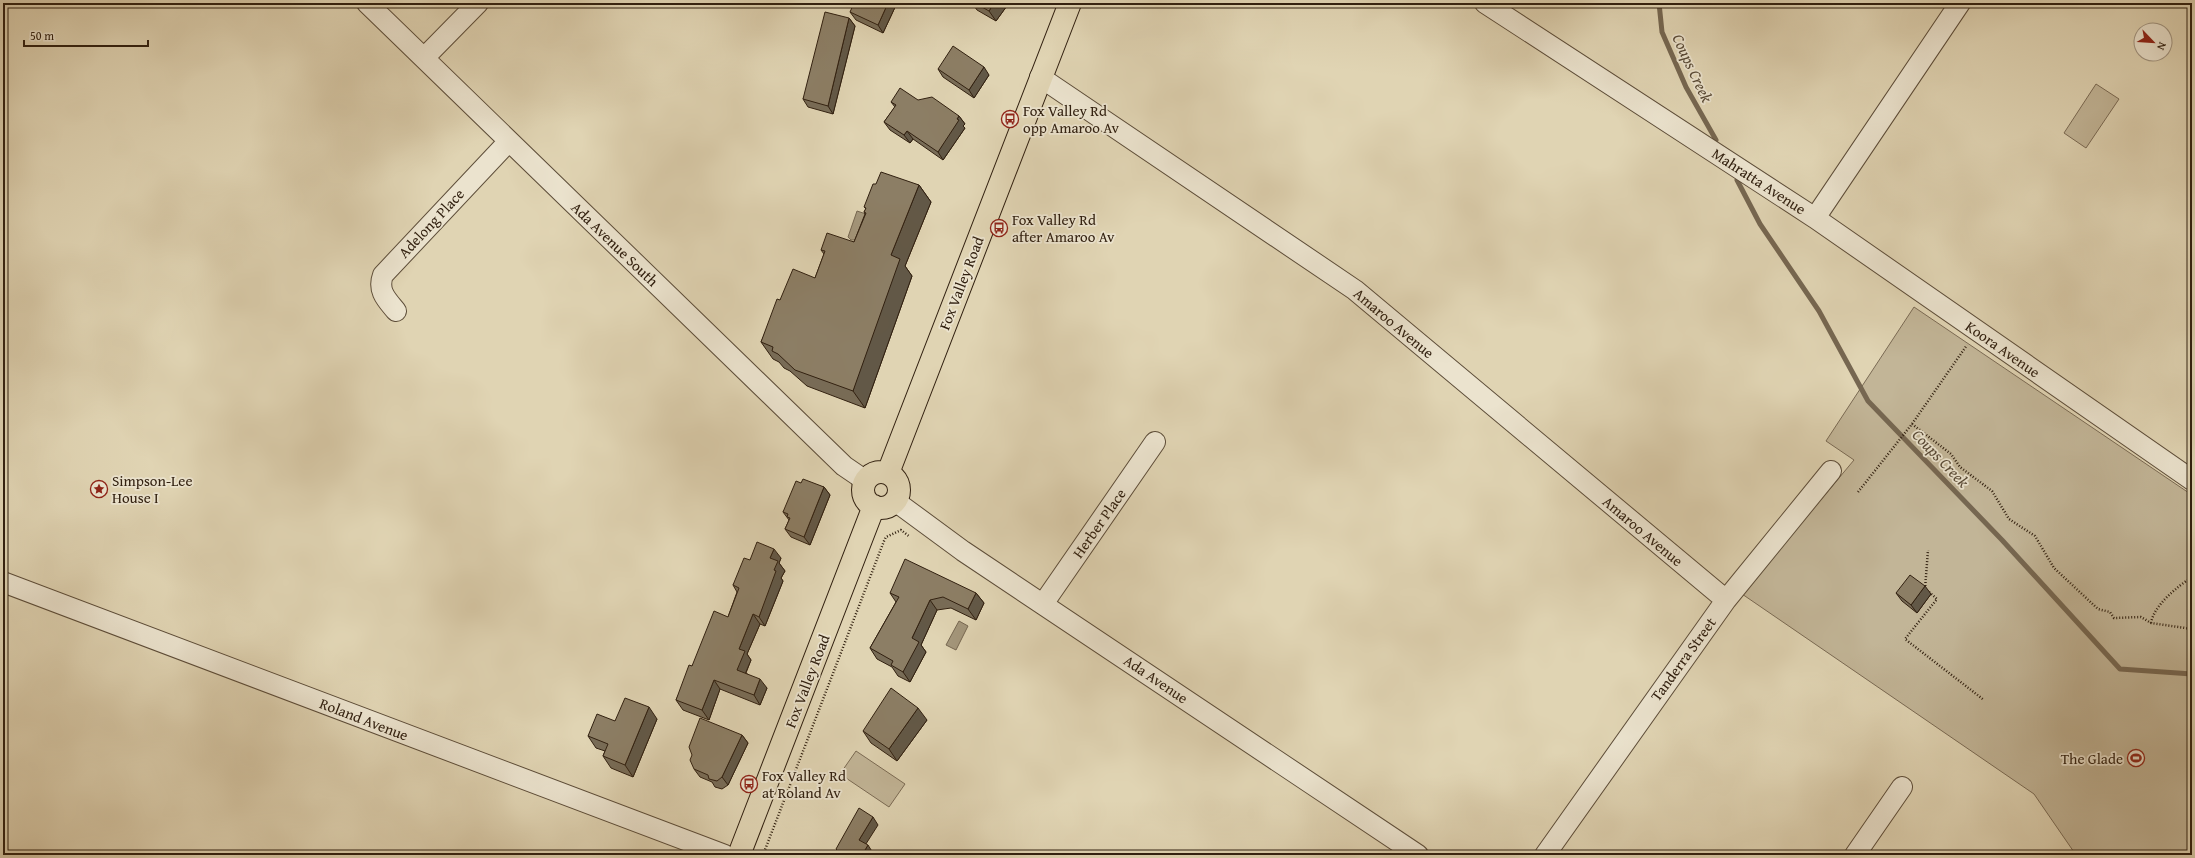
<svg xmlns="http://www.w3.org/2000/svg" width="2195" height="858" viewBox="0 0 2195 858" font-family="'Gentium Book Plus',serif">
<rect width="100%" height="100%" fill="#e0d4b3"/>
<filter id="stains"><feTurbulence type="fractalNoise" baseFrequency=".005" numOctaves="4"/><feColorMatrix values="0 0 0 0 .2 0 0 0 0 .09 0 0 0 0 .02 0 0 0 .5 -.17"/></filter>
<radialGradient id="worn" r=".72"><stop offset=".6" stop-color="#630" stop-opacity="0"/><stop offset="1" stop-color="#630" stop-opacity=".3"/></radialGradient>
<path fill="#c2b597" stroke="#7a6a54" d="M2096,84L2119,99L2086,148L2064,133Z
M1914,307L2192,495V855H2076L2034,794L1742,594L1854,460L1826,441Z
M856,751L905,784L889,807L840,774Z"/>
<path fill="#a4977c" stroke="#766751" d="M857,211L866,214L857,240H851L848,237Z
M959,621L968,626L956,650L946,645Z"/>
<g fill="none" stroke-linecap="round" stroke-linejoin="round">
<path stroke="#766751" stroke-width="5" d="M1659,3L1662,32L1686,87L1716,140
M1737,180L1760,224L1819,311L1868,401L2002,540L2120,669L2192,674"/>
<g stroke="#5d4d39" stroke-width="22">
<path id="minor" d="M367,3L844,466L866,481
M1485,3L1815,218L1960,3
M424,58L478,3
M1040,77L1355,290L1726,600
M1815,218L2192,480
M396,311C387,300 377,291 383,275L509,141
M895,501L963,551L1418,855
M3,582L725,855
M1043,604L1155,442
M1545,855L1726,600L1831,471
M1855,855L1902,787"/>
</g>
<g stroke="#312010" stroke-width="24">
<path id="major" d="M863 490a18 18 0 1 1 36 0a18 18 0 1 1-36 0Z
M888,473L1070,3
M739,855L874,506"/>
</g>
<path stroke="#312010" stroke-width="2.5" stroke-dasharray="1 2" stroke-linecap="butt" d="M1912,424L1951,454L1960,467L1992,491L2009,519L2035,536L2054,568L2098,609L2110,612L2114,618L2141,617L2151,623L2192,629
M1858,492L1912,424L1967,345
M1925,589L1928,550
M1929,592L1937,599L1905,639L1984,700
M2151,623C2154,605 2177,587 2192,577
M763,855L884,541L886,537L901,530L910,537"/>
<use href="#minor" stroke="#ebe3ce" stroke-width="20"/>
<use href="#major" stroke="#e0d4b3" stroke-width="22"/>
</g>
<path fill="#786c57" stroke="#312010" d="M897,3L883,33L856,20L850,12Z
M972,3H1009L996,21L977,10Z
M849,18L855,26L833,114L808,107L803,99Z
M938,69L989,75L974,98L943,77Z
M891,102L959,116L965,124L963,126L965,128L943,160L913,139L910,143L890,130L884,122L895,107Z
M919,185L931,202L905,266L912,276L865,408L807,386L790,371L784,368L779,362L773,359L761,342L780,300L815,278L824,254L821,250L854,242L865,214L864,212L866,209L864,207Z
M801,483L824,487L830,495L810,545L791,537L785,529L789,520L783,512Z
M781,558L779,563L785,571L781,578L783,581L765,626L760,624L747,654L751,660L746,673L767,688L760,705L720,689L709,720L683,710L676,700L692,666L728,617L737,592L733,585L750,560Z
M890,593H976L984,603L976,620L951,608L937,610L921,645L926,652L910,682L898,676L892,667L877,659L870,648L896,602Z
M1896,593L1931,594L1917,613L1902,601Z
M657,719L633,777L611,768L603,756L605,751L596,748L588,736L615,721Z
M927,720L897,761L871,743L863,731Z
M742,735L748,743L728,785L722,789L715,787L712,782L700,777L694,769Z"/>
<path fill="#625847" stroke="#312010" d="M888,3H897L883,33L878,25Z
M994,3H1009L996,21L989,11Z
M849,18L855,26L833,114L828,106Z
M984,67L989,75L974,98L969,90Z
M959,116L965,124L963,126L965,128L943,160L938,152Z
M907,131L913,139L910,143L904,135Z
M919,185L931,202L905,266L912,276L865,408L853,391L891,255Z
M824,487L830,495L810,545L804,537Z
M774,549L781,558L779,563L785,571L781,578L783,581L765,626L759,617L774,570L770,558Z
M1925,586L1931,594L1917,613L1911,605Z
M976,593L984,603L976,620L968,609Z
M930,600L937,610L921,645L926,652L910,682L903,672L912,638Z
M753,614L760,624L747,654L751,660L743,679L737,670L739,649Z
M760,679L767,688L760,705L754,695Z
M714,680L720,689L709,720L702,710Z
M649,707L657,719L633,777L625,765Z
M918,708L927,720L897,761L889,749Z
M742,735L748,743L728,785L722,777Z
M873,817L878,825L864,847L859,840Z
M868,845L873,853L872,855H862Z"/>
<path fill="#8c7e65" stroke="#312010" d="M854,3H888L878,25L850,12Z
M975,3H994L989,11Z
M825,12L849,18L828,106L803,99Z
M953,46L984,67L969,90L938,69Z
M900,88L918,100L932,97L959,116L957,119L959,120L938,152L907,131L904,135L884,122L896,105L891,102Z
M881,172L919,185L891,255L900,259L853,391L795,370L778,354L772,351L773,347L761,342L777,299L780,300L793,269L815,278L825,251L821,250L827,233L854,242L866,213L864,212L866,208L864,207L873,184H876Z
M803,479L824,487L804,537L785,529L790,518L787,517L788,514L783,512L796,481L801,483Z
M757,542L774,549L770,558L778,561L774,570L776,571L759,617L753,614L739,649L745,651L737,670L760,679L754,695L714,680L702,710L676,700L689,665L692,666L714,611L728,617L739,588L733,585L744,558L750,560Z
M905,559L976,593L968,609L943,597L930,600L912,638L919,642L903,672L891,665L893,661L870,648L899,597L890,593Z
M1910,575L1925,586L1911,605L1896,593Z
M891,688L918,708L889,749L863,731Z
M625,698L649,707L625,765L603,756L608,744L588,736L597,714L615,721Z
M700,718L742,735L722,777L717,781L709,779L708,775L694,769L690,760L692,755L689,747Z
M859,808L873,817L859,840L868,845L862,855H836L838,851L836,849Z"/>
<defs>
<g id="bus-ring" transform="scale(0.9)"><circle r="9.5" fill="#ebe3ce" stroke="#8f2418" stroke-width="1.5"/><path d="M-5-6H5V4H4V6H2V4H-2V6H-4V4H-5ZM-3.5-4V0h7V-4ZM-3.5 1.2v1.5H-2V1.2ZM2 1.2v1.5H3.5V1.2Z" fill="#8f2418"/></g>
<g id="sight-ring" transform="scale(0.9)"><circle r="9.5" fill="#ebe3ce" stroke="#8f2418" stroke-width="1.5"/><path d="M0-6L1.8-2.2L6-1.7L2.9 1.2L3.7 5.4L0 3.3L-3.7 5.4L-2.9 1.2L-6-1.7L-1.8-2.2Z" fill="#8f2418"/></g>
<g id="stadium-ring" transform="scale(0.9)"><circle r="9.5" fill="#ebe3ce" stroke="#8f2418" stroke-width="1.5"/><path d="M0-5a6.5 5 0 1 0 0 10a6.5 5 0 1 0 0-10ZM-3.5-1.8h7v3.6h-7Z" fill="#8f2418"/></g>
</defs>
<g fill-rule="evenodd">
<use href="#bus-ring" x="1010" y="119"/>
<use href="#bus-ring" x="999" y="228"/>
<use href="#sight-ring" x="99" y="489"/>
<use href="#stadium-ring" x="2136" y="758"/>
<use href="#bus-ring" x="749" y="784"/>
</g>
<g text-anchor="middle" dominant-baseline="central" stroke-width="3.5" stroke-linejoin="round" paint-order="stroke">
<g font-size="15" fill="#312010" stroke="#ebe3ce" text-anchor="start">
<text x="1023" y="110">Fox Valley Rd<tspan x="1023" dy="17">opp Amaroo Av</tspan></text>
<text x="1012" y="219">Fox Valley Rd<tspan x="1012" dy="17">after Amaroo Av</tspan></text>
<text x="112" y="480">Simpson-Lee<tspan x="112" dy="17">House I</tspan></text>
<text x="2123" y="758" text-anchor="end">The Glade</text>
<text x="762" y="775">Fox Valley Rd<tspan x="762" dy="17">at Roland Av</tspan></text>
</g>
<g font-size="15" fill="#312010" stroke="#ebe3ce">
<text transform="translate(1759 181) rotate(33)">Mahratta Avenue</text>
<text transform="translate(431 223) rotate(-47)">Adelong Place</text>
<text transform="translate(615 244) rotate(44)">Ada Avenue South</text>
<text transform="translate(961 283) rotate(-69)">Fox Valley Road</text>
<text transform="translate(1394 323) rotate(40)">Amaroo Avenue</text>
<text transform="translate(2003 349) rotate(35)">Koora Avenue</text>
<text transform="translate(1099 523) rotate(-55)">Herber Place</text>
<text transform="translate(1643 531) rotate(40)">Amaroo Avenue</text>
<text transform="translate(1683 659) rotate(-54)">Tanderra Street</text>
<text transform="translate(1156 679) rotate(34)">Ada Avenue</text>
<text transform="translate(807 681) rotate(-69)">Fox Valley Road</text>
<text transform="translate(364 719) rotate(21)">Roland Avenue</text>
</g>
<g font-size="16" font-style="italic" fill="#594a36" stroke="#ebe3ce">
<text transform="translate(1693 68) rotate(65)">Coups Creek</text>
<text transform="translate(1941 458) rotate(46)">Coups Creek</text>
</g>
</g>
<rect width="2195" height="858" fill="none" stroke="#e0d4b3" stroke-width="16"/>
<rect x="4" y="4" width="2187" height="850" fill="none" stroke="#312010" stroke-width="2"/>
<rect x="8" y="8" width="2179" height="842" fill="none" stroke="#312010"/>
<g transform="translate(2153 42) rotate(115)"><circle r="19" fill="#ebe3ce" stroke="#a19582"/>
<path d="M0-3L7 15L0 10L-7 15Z" fill="#8f2418"/>
<text y="-6" font-size="11" font-weight="bold" text-anchor="middle" fill="#312010">N</text>
</g>
<path d="M24 40v6h124v-6" fill="none" stroke="#312010" stroke-width="2"/>
<text x="30" y="40" font-size="12" fill="#312010" stroke="#ebe3ce" stroke-width="3" paint-order="stroke">50 m</text>
<rect width="100%" height="100%" filter="url(#stains)"/>
<rect width="100%" height="100%" fill="url(#worn)"/>
</svg>
